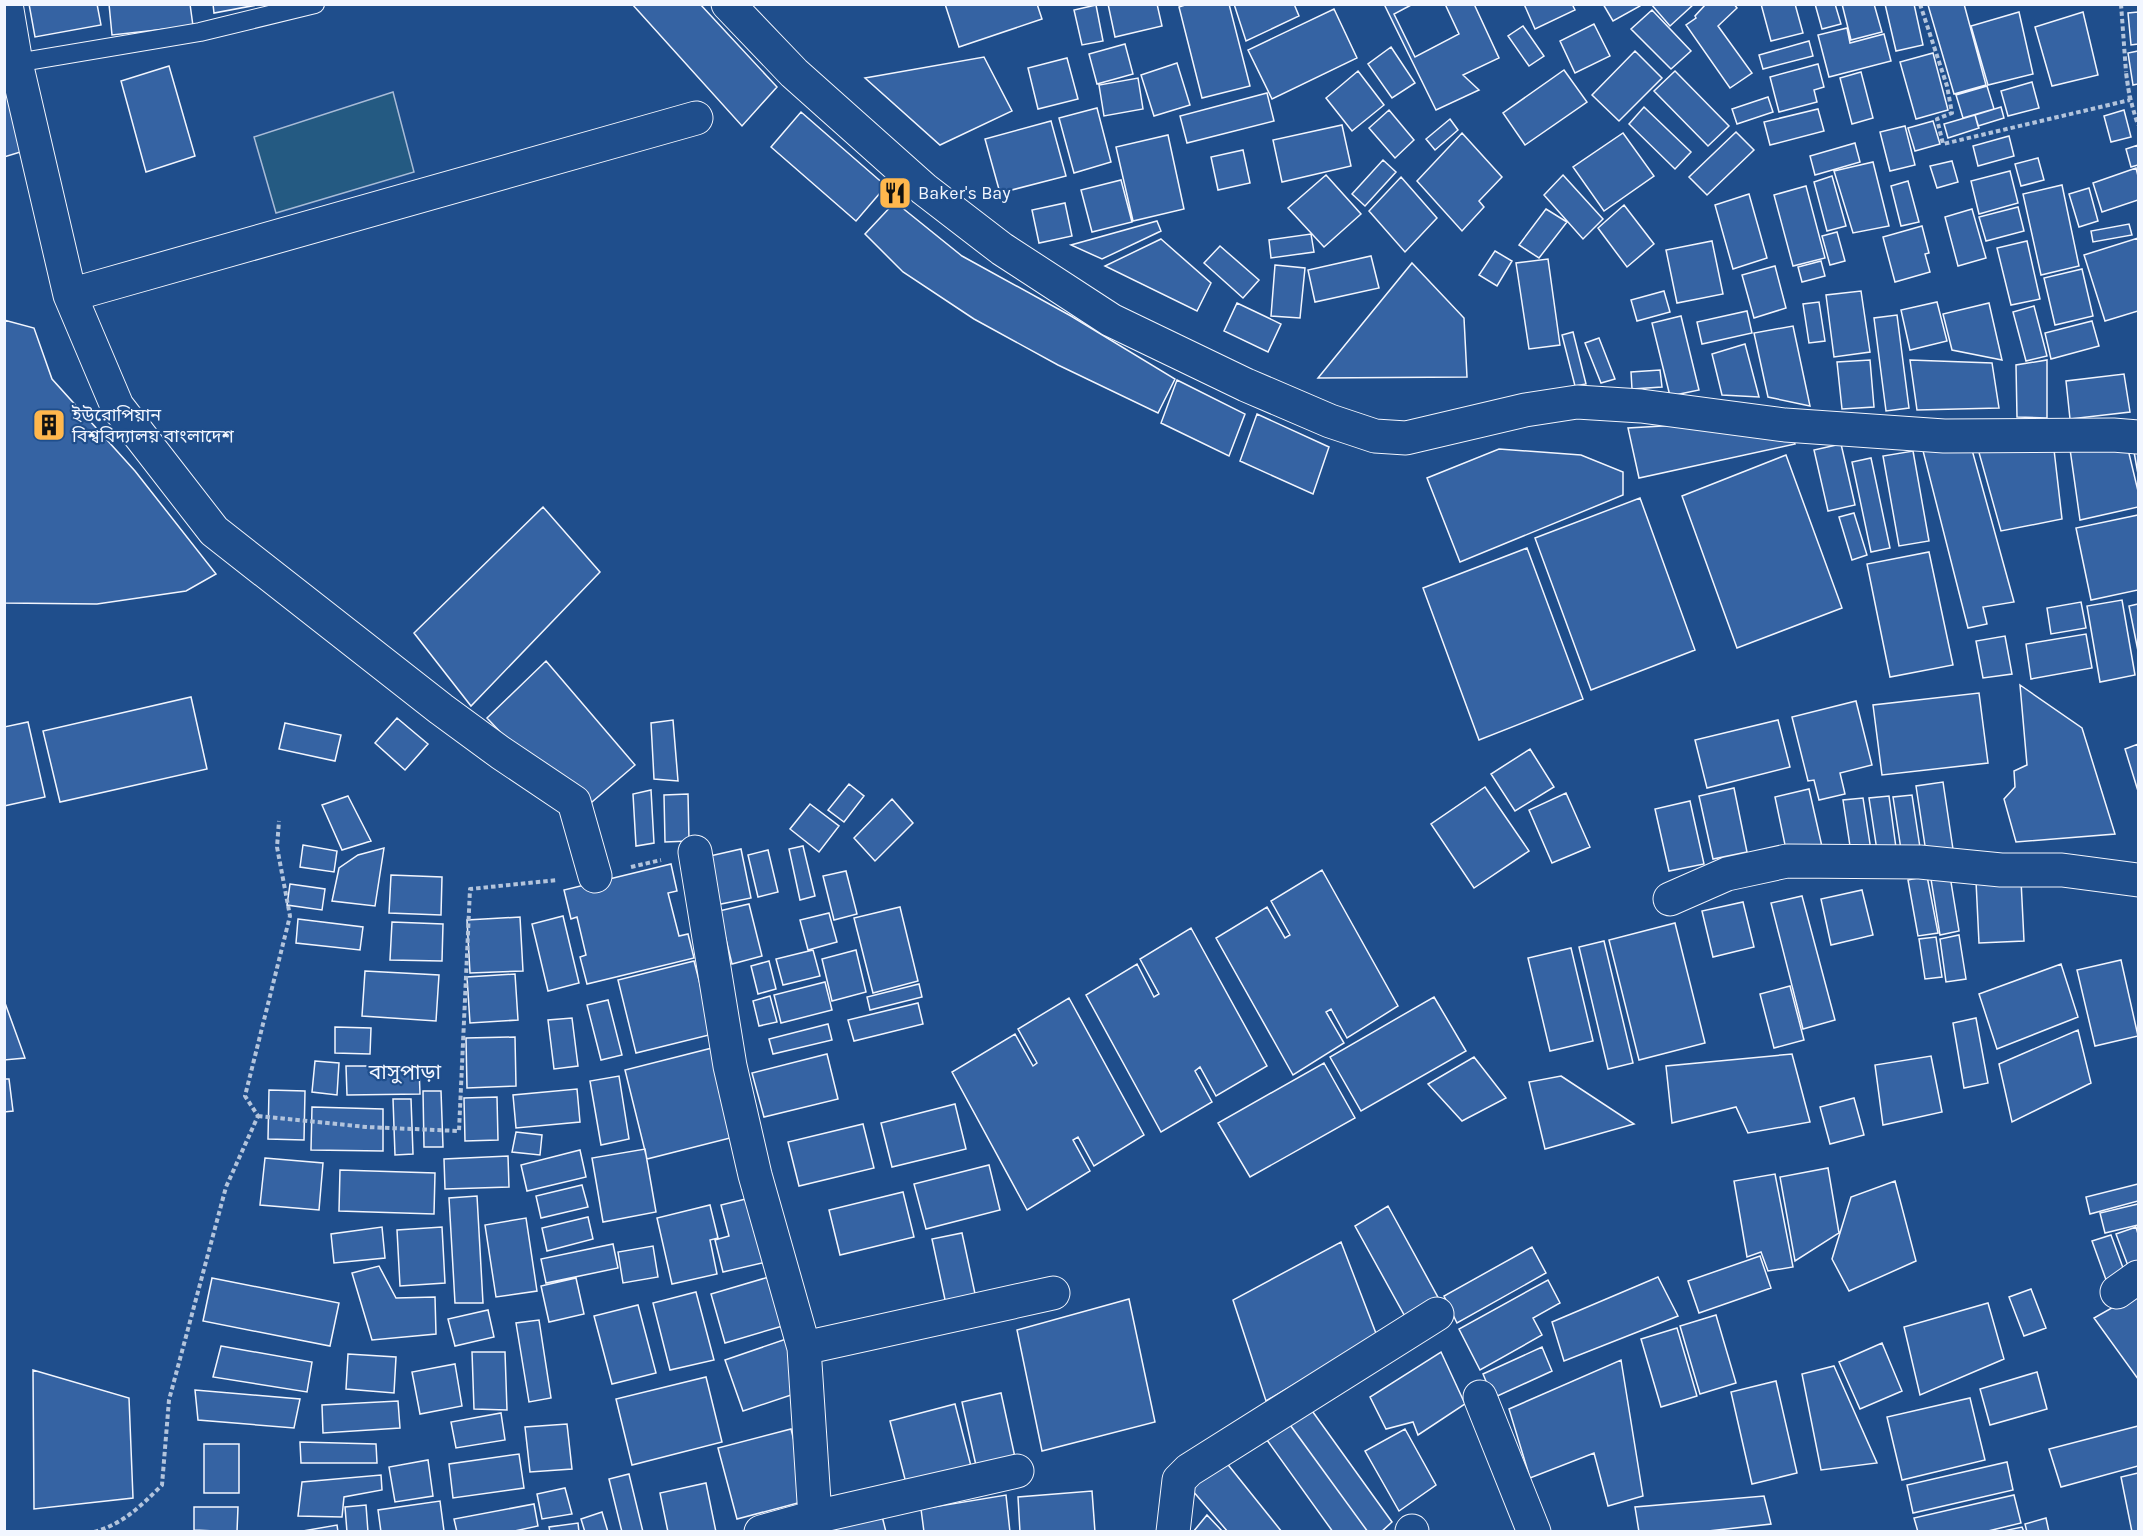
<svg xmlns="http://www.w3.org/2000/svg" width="2143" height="1536" viewBox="0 0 2143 1536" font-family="Karla,'Noto Sans Bengali',sans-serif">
<rect width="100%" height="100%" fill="#1f4e8c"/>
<path fill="#245a82" stroke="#a8bbd7" stroke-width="1.5" d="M393,92L414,172L276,213L254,137Z"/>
<path fill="#3563a3" stroke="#f2f6ff" stroke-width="1.5" d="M29,4H97L101,25L35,37Z
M109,4H190L193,26L112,35Z
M213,4H262L214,13Z
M632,4H700L777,87L742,126Z
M945,4H1037L1042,19L959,47Z
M1108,4H1157L1162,26L1115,37Z
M1188,4H1229L1250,86L1202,98L1179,7Z
M1234,4H1294L1299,16L1246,41Z
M1384,4H1413L1394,14L1415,57L1459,34L1445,4H1474L1499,58L1463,75L1479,90L1436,110Z
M1524,4H1572L1575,10L1535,29Z
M1603,4H1639L1640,6L1613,21Z
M1651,4H1694L1670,26Z
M1706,4H1734L1737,8L1718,26L1752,73L1730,88L1686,25L1696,18L1695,16Z
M1761,4H1795L1803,33L1771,41Z
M1815,4H1835L1841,24L1822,29Z
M1842,4H1874L1882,32L1851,40Z
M1885,4H1914L1923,45L1896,51Z
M1964,4L1986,85L1954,94L1928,5Z
M1096,5L1103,41L1082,45L1074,10Z
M1334,9L1357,58L1272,99L1248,50Z
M1652,10L1691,51L1671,69L1631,29Z
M2019,12L2033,74L1988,85L1971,26Z
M2083,12L2098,75L2052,86L2035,27Z
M2138,12V44L2131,45L2128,13Z
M1594,24L1610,56L1575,73L1560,41Z
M1523,26L1544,56L1529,66L1508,36Z
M1847,28L1850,43L1884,34L1891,61L1829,77L1818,35Z
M1809,41L1813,56L1763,69L1759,55Z
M1125,44L1133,74L1097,84L1089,54Z
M1391,47L1415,83L1392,98L1368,64Z
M1635,51L1662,78L1619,121L1592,95Z
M2138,51V84L2133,85L2128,53Z
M1933,53L1948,110L1916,119L1900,62Z
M984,57L1012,111L940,145L865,78Z
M4,58L27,150L4,157Z
M1067,58L1078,99L1038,109L1028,68Z
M1177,63L1190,105L1154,116L1141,75Z
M1818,64L1824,87L1814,90L1817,102L1779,112L1770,77Z
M169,66L195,156L146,172L121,81Z
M1564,70L1587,102L1525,145L1503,113Z
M1358,71L1384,105L1352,131L1326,98Z
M1675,71L1729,126L1708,146L1654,91Z
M1861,72L1873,118L1852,124L1840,78Z
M1138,78L1143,109L1104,116L1099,85Z
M2032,82L2039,108L2008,116L2001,91Z
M1987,86L1994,109L1963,118L1956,95Z
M1267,93L1274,121L1187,143L1180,116Z
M1768,97L1773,112L1737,124L1732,109Z
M1644,107L1691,152L1675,169L1629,124Z
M2001,107L2004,118L1978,126L1975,115Z
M1097,108L1111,162L1074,173L1059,118Z
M1818,109L1824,131L1770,145L1764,122Z
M1389,110L1414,140L1395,158L1369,128Z
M2124,110L2131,137L2111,142L2104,116Z
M801,112L886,186L856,221L771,147Z
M1975,115L1979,128L1948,138L1944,124Z
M1450,119L1458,130L1435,150L1426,139Z
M1051,121L1066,176L1000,193L985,139Z
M1933,121L1940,144L1915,151L1908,128Z
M1342,125L1351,166L1282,182L1273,140Z
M1905,126L1915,165L1890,171L1880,132Z
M1736,132L1754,150L1707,195L1689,177Z
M1462,133L1502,177L1479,201L1484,207L1462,231L1417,181Z
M1623,133L1654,176L1604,211L1573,167Z
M1168,135L1184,209L1133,221L1116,147Z
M2009,136L2014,156L1978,166L1973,146Z
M1855,143L1860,162L1815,175L1810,156Z
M2138,145V165L2131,167L2126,149Z
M1243,150L1250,183L1218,190L1211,157Z
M2038,158L2044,180L2021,186L2015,164Z
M1383,160L1396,172L1365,206L1352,194Z
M1952,161L1958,182L1937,188L1930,166Z
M1873,162L1889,226L1853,233L1834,171Z
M2136,168L2138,176V200L2102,212L2093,183Z
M2010,171L2018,203L1979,214L1971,181Z
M1326,175L1361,214L1324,247L1288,208Z
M1563,175L1603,219L1583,239L1544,195Z
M1832,176L1846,226L1827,231L1814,182Z
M1401,177L1437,218L1405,252L1369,211Z
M1121,180L1132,222L1092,232L1081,190Z
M1908,181L1919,222L1901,226L1891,186Z
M2062,185L2079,266L2041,275L2023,194Z
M1806,186L1825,258L1793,266L1774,195Z
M2089,188L2098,221L2079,227L2069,194Z
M1749,194L1767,258L1733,269L1715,205Z
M895,202L962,256L1071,316L1175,379L1158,413L1058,365L974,319L903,272L865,234Z
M1065,203L1072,236L1039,243L1032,210Z
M1624,205L1654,244L1627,267L1598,228Z
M2018,207L2024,231L1986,241L1979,217Z
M1546,209L1567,222L1539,258L1519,245Z
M1972,209L1986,258L1958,266L1945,217Z
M1157,221L1161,231L1102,259L1071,245Z
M2129,224L2132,235L2093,242L2091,231Z
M1922,226L1929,253L1925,254L1930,272L1895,282L1883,237Z
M1837,232L1845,261L1830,265L1822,236Z
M1311,234L1314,252L1271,258L1269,240Z
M2138,238V311L2105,321L2084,255Z
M1161,239L1211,283L1197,311L1105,266Z
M1712,241L1723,294L1677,303L1666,250Z
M2027,241L2040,299L2011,305L1997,248Z
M1220,246L1259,280L1243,298L1204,263Z
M1495,251L1512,261L1497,286L1479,275Z
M1371,256L1379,288L1315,302L1308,270Z
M1548,259L1560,345L1529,349L1516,263Z
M1821,261L1825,276L1802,282L1798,267Z
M1412,263L1464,318L1467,377L1318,378Z
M1275,265L1305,268L1300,318L1271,316Z
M1775,266L1786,308L1754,318L1742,275Z
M2082,269L2093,316L2055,325L2044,278Z
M1664,291L1670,312L1637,321L1631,300Z
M1861,291L1870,352L1834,357L1826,295Z
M1819,302L1825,341L1809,343L1803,304Z
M1937,302L1947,341L1910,350L1901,310Z
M1237,303L1281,324L1268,352L1224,331Z
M1989,303L2002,360L1952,350L1943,314Z
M2034,306L2047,356L2026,361L2013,312Z
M1747,311L1752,333L1702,344L1697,322Z
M1897,315L1909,408L1886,411L1874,318Z
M1681,316L1699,390L1670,396L1652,323Z
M4,320L34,328L52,379L135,471L216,574L186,591L97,604L4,603Z
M2092,321L2099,346L2051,359L2045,333Z
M1793,326L1810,406L1768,397L1754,333Z
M1573,332L1586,384L1575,386L1562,335Z
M1599,338L1615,379L1601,383L1585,343Z
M1745,344L1759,397L1722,395L1712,354Z
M1870,360L1874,407L1842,409L1837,362Z
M1910,360L1992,363L1999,408L1917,410Z
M2047,360V418L2017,417L2016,365Z
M1660,370L1662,387L1632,389L1631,372Z
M2124,374L2130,412L2070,419L2066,381Z
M1177,380L1245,414L1229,456L1161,423Z
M1257,414L1329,447L1313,494L1240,461Z
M1786,419L1795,444L1639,478L1628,428Z
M1969,439L2014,602L1983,607L1987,624L1968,628L1921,443Z
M2053,441L2062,519L2001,531L1978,449Z
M2126,441L2138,491V507L2080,520L2069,442Z
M1841,444L1855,505L1828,511L1814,450Z
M1499,449L1581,455L1623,472V495L1460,562L1427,478Z
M1913,451L1929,541L1899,546L1883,456Z
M2138,451V474L2134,452Z
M1786,455L1842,608L1737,648L1682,496Z
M1871,458L1890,548L1871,552L1852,462Z
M1640,498L1695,650L1591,690L1535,538Z
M543,507L600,572L471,706L414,633Z
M1854,513L1867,555L1852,560L1839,517Z
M2138,515V590L2091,600L2076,528Z
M1527,548L1583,699L1479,740L1423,588Z
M1929,552L1953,665L1890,677L1867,564Z
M2122,600L2135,675L2100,682L2087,606Z
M2081,602L2086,628L2051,634L2047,608Z
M2138,604V651L2129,606Z
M2086,634L2092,668L2031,679L2026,644Z
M2005,636L2012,674L1983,678L1976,641Z
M546,661L635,765L578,814L487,718Z
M2020,685L2082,728L2115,834L2016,842L2004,799L2015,787L2014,771L2027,765Z
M1979,693L1988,763L1882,775L1873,705Z
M191,697L207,769L60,802L43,731Z
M1856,701L1872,765L1840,773L1845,794L1819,800L1814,780L1808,781L1792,717Z
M397,718L428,744L405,770L375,743Z
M673,720L678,781L654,779L651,723Z
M1778,720L1790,767L1707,788L1695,740Z
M28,722L45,797L4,806V727Z
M285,723L341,735L335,761L279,749Z
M2138,744V791L2125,749Z
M1530,749L1554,787L1515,811L1491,774Z
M1943,782L1954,856L1927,859L1916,786Z
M849,784L864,796L844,822L828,810Z
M1485,787L1529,851L1474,888L1431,824Z
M1734,788L1747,852L1713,859L1699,796Z
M1809,789L1823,851L1788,859L1775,797Z
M651,790L654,843L636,846L633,794Z
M1566,793L1590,847L1552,863L1529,810Z
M688,794L689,841L665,842L664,795Z
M1912,795L1921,854L1902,856L1893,797Z
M348,796L371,841L342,850L322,805Z
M1889,796L1897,855L1878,857L1869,798Z
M1863,798L1872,857L1852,859L1843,800Z
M892,799L913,823L875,861L854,838Z
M1690,801L1704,864L1669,871L1655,809Z
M810,804L839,826L819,852L790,829Z
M303,845L337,851L334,872L300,867Z
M803,846L815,896L800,900L789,849Z
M384,848L375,906L332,901L339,868L358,855Z
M741,849L751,898L711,906L701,858Z
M768,850L778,892L758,897L748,855Z
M671,864L677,891L668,893L679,936L688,934L694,958L587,984L580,957L586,955L577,917L571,919L564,890Z
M1322,870L1398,1006L1347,1038L1331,1009L1326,1012L1344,1043L1293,1075L1216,938L1267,907L1285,938L1290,935L1271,901Z
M846,871L857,914L834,920L823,876Z
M391,875L442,877L441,915L389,913Z
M1927,876L1938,933L1918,936L1908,880Z
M1950,876L1959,931L1940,935L1931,879Z
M2021,880L2024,941L1979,943L1976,881Z
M290,884L325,889L322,910L287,905Z
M1862,890L1873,935L1831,945L1821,899Z
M1802,896L1835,1020L1803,1029L1771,903Z
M1743,902L1754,947L1713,957L1702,911Z
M749,904L762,956L732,964L719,911Z
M900,907L918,981L873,993L854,918Z
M829,913L837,942L808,950L800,920Z
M563,916L579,983L548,991L532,924Z
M520,917L523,971L470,973L467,920Z
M298,919L363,927L360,950L296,943Z
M392,922L443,924L442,961L390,960Z
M1675,923L1705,1043L1639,1060L1609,940Z
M1191,928L1267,1066L1216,1096L1200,1067L1195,1071L1212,1102L1161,1132L1086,995L1137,964L1154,997L1159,994L1140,959Z
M1959,935L1966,979L1946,982L1940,939Z
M1936,937L1942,977L1925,979L1919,939Z
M1604,941L1633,1063L1608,1069L1579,947Z
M1571,948L1593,1041L1550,1051L1528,958Z
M813,950L820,976L783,985L776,959Z
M856,950L866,992L832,1001L822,959Z
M2121,960L2138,1036L2095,1046L2077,970Z
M694,961L713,1034L636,1053L618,980Z
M769,961L776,989L758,994L751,966Z
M2061,964L2078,1017L1997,1049L1979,994Z
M365,971L439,975L436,1021L362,1016Z
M515,974L518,1020L470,1023L467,977Z
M825,982L832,1010L781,1023L774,995Z
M919,984L922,997L870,1010L867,997Z
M1790,986L1804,1040L1774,1048L1760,994Z
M770,996L777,1022L759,1026L753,1001Z
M1434,997L1466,1051L1361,1111L1330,1057Z
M1069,998L1144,1135L1094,1166L1078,1137L1073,1140L1090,1171L1027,1210L952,1072L1015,1034L1033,1066L1037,1063L1018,1029Z
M608,1000L622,1055L601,1060L587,1005Z
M4,1003H5L25,1058L4,1060Z
M918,1003L923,1024L854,1041L848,1020Z
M572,1018L578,1066L554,1069L548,1020Z
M1976,1018L1988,1083L1964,1088L1953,1023Z
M828,1024L832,1040L773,1054L769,1039Z
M335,1027L371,1028L370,1054L335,1053Z
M2078,1030L2091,1083L2012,1122L1999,1064Z
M515,1037L516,1086L467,1088L466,1038Z
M716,1047L738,1136L647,1159L625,1070Z
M827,1054L838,1099L764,1117L752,1073Z
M1792,1054L1810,1122L1748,1133L1736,1107L1672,1123L1666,1066Z
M1931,1056L1942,1112L1883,1125L1875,1065Z
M1474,1057L1506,1098L1462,1121L1428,1084Z
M315,1061L339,1063L337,1095L312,1092Z
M1324,1063L1355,1118L1250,1177L1218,1123Z
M346,1066H419L420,1094L347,1095Z
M619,1076L629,1139L601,1145L590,1081Z
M1561,1076L1634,1124L1545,1149L1529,1082Z
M4,1079H9L13,1111L4,1112Z
M577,1089L580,1122L516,1128L513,1095Z
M269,1090L305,1091L304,1140L268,1139Z
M423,1091H441L443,1147H424Z
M497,1097L498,1140L465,1141L464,1098Z
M1854,1098L1864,1135L1830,1144L1820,1107Z
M393,1099H411L413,1154L395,1155Z
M955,1104L966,1149L892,1167L881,1123Z
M312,1107L383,1109V1151L311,1150Z
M863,1124L874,1168L799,1186L788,1142Z
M516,1132L542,1135L540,1155L512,1152Z
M645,1149L656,1212L603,1222L592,1158Z
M580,1150L586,1177L527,1191L521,1165Z
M508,1156L509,1187L445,1189L444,1159Z
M265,1158L323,1163L319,1210L260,1205Z
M989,1165L1000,1210L926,1229L914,1184Z
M1828,1168L1839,1233L1795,1261L1780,1177Z
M340,1170L435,1173L434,1214L339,1211Z
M1775,1174L1793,1267L1768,1271L1761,1252L1747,1257L1734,1181Z
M1895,1181L1916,1261L1849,1291L1832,1259L1851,1197Z
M2138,1184V1201L2090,1214L2086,1197Z
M582,1185L588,1207L541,1218L536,1196Z
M903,1192L914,1237L840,1255L829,1210Z
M477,1196L483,1303H455L449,1198Z
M754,1197L770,1261L723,1272L715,1240L729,1236L721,1205Z
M2138,1204V1225L2105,1233L2100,1213Z
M710,1205L718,1238L710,1240L717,1274L672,1284L657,1218Z
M1388,1206L1451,1321L1418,1340L1355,1226Z
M588,1217L593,1239L547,1251L542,1228Z
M526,1218L537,1291L496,1297L485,1225Z
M382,1227L385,1258L334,1263L331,1234Z
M442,1227L445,1283L400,1286L397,1230Z
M2136,1227L2138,1234V1275L2133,1279L2116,1234Z
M962,1233L977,1303L947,1309L932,1239Z
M2111,1235L2126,1276L2109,1288L2092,1241Z
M1341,1242L1377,1336L1266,1401L1233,1300Z
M613,1244L618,1268L546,1283L541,1259Z
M653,1246L658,1277L623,1283L618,1252Z
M1532,1247L1546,1273L1457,1323L1444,1296Z
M1760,1256L1771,1288L1699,1313L1688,1281Z
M379,1266L396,1298L435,1297L436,1334L372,1340L352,1273Z
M772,1276L786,1325L725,1343L711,1294Z
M1658,1277L1678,1316L1564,1361L1552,1322Z
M212,1278L339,1303L330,1346L203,1321Z
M576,1278L584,1314L549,1322L541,1286Z
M1548,1280L1560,1303L1533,1318L1542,1335L1480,1370L1459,1329Z
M2031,1289L2046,1328L2024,1336L2009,1297Z
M696,1292L714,1360L670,1370L653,1303Z
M2138,1293V1379L2094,1318Z
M1129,1299L1155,1422L1042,1451L1017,1330Z
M1988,1303L2004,1359L1920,1395L1904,1327Z
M638,1305L656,1373L612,1384L594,1316Z
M488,1310L494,1337L455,1346L448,1319Z
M1716,1315L1736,1383L1700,1394L1680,1326Z
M539,1320L551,1398L529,1402L516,1323Z
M1677,1328L1697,1396L1661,1407L1641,1339Z
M795,1336L812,1388L743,1411L725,1360Z
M1882,1343L1902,1391L1860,1409L1839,1362Z
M221,1346L312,1362L307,1392L213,1377Z
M1542,1347L1552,1371L1493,1398L1483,1374Z
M472,1352H505L507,1410L474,1409Z
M1441,1352L1465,1404L1418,1435L1413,1422L1386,1429L1370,1397Z
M348,1354L396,1357L394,1393L346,1389Z
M1621,1360L1643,1496L1608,1506L1594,1453L1530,1478L1509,1409Z
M455,1364L462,1406L420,1414L412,1372Z
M1834,1366L1877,1463L1821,1470L1802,1374Z
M33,1370L129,1398L133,1498L34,1509Z
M2037,1372L2047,1409L1990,1425L1980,1389Z
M706,1377L722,1442L632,1465L616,1399Z
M1776,1381L1797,1473L1752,1484L1731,1392Z
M195,1390L300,1399L294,1428L198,1420Z
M1001,1393L1016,1462L977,1470L962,1402Z
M1970,1398L1985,1460L1902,1480L1887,1417Z
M398,1401L400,1428L323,1433L322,1405Z
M1305,1401L1392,1522L1381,1532H1368L1285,1418Z
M955,1404L972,1470L907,1487L890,1421Z
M501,1413L505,1440L456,1448L451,1422Z
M1288,1422L1368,1532H1333L1267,1440Z
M567,1424L572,1469L530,1472L525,1427Z
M2138,1426V1466L2061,1487L2049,1449Z
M791,1429L809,1500L737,1519L718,1448Z
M1405,1429L1436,1485L1399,1511L1365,1451Z
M300,1442L376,1444L377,1463H301Z
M204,1444H239V1493H204Z
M1217,1451L1282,1532H1228L1186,1483Z
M519,1454L524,1488L453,1498L449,1464Z
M428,1460L433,1496L395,1502L389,1467Z
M2007,1462L2013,1490L1913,1513L1907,1485Z
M2138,1473V1532H2132L2121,1477Z
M629,1474L643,1532H622L609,1479Z
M381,1475L382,1490L344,1497L342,1517L298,1516L302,1482Z
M706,1483L716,1532H668L660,1493Z
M565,1488L572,1514L542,1519L537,1494Z
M1092,1491L1095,1532H1020L1018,1497Z
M1006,1495L1010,1532H924L921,1509Z
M2014,1495L2021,1523L1984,1532H1918L1914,1518Z
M1764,1496L1771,1524L1699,1532H1639L1635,1507Z
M440,1501L444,1531L381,1532L378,1510Z
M534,1504L538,1526L510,1532H457L454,1519Z
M366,1505L368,1532H347L345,1507Z
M194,1507H238L237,1532L194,1530Z
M602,1512L608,1532H585L581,1519Z
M881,1512L886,1532H826V1525Z
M1207,1515L1223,1532H1193Z
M2046,1518L2049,1532H2027L2025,1524Z
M578,1523L579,1532H550L549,1527Z
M337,1525L338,1532H297Z
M2022,1527L2024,1532H2003V1531Z"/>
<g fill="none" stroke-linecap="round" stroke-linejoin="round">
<g stroke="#f2f6ff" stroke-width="20">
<path id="service" d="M16,63L200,32L315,4"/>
</g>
<g stroke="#f2f6ff" stroke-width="35">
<path id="minor" d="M6,4L16,63L70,295L117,406L214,531L441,709L501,753L574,802L595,876
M728,4L794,73L924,189L1002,249L1111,320L1246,385L1330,421L1375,436L1406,438L1525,410L1577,402L1641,406L1785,425L1944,436L2113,435L2138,437
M70,295L696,118
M695,852L730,1066L755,1175L804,1348L815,1517L761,1532
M1670,899L1727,874L1787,861L1920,862L2001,870H2062L2138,880
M2117,1292L2138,1277
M804,1348L1053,1293
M1480,1397L1534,1532
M815,1517L1017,1471
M1412,1531V1532
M1173,1532L1179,1480L1189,1470L1437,1314"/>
</g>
<path stroke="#b3c4dc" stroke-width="4" stroke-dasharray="4.5 3" stroke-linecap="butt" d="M1920,4L1947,86L1952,113L1937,119L1943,144L2130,100
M2121,4L2126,72
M2130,100L2126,72C2128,91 2132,107 2138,125
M631,867L661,860
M258,1116L366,1127L459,1131L470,889L558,880
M94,1532C123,1524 141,1506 162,1485L169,1400L226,1187L258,1116L245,1096L290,916L277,847L279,821"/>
<use href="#service" stroke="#1f4e8c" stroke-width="18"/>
<use href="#minor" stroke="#1f4e8c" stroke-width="33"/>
</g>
<defs>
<g id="restaurant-square" transform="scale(1.725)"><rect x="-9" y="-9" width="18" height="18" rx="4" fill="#ffb74d" stroke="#1f4e8c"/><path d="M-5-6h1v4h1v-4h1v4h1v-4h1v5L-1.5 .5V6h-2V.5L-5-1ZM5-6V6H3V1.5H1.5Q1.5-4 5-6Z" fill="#111"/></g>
<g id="building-square" transform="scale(1.725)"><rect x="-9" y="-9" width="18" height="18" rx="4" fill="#ffb74d" stroke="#1f4e8c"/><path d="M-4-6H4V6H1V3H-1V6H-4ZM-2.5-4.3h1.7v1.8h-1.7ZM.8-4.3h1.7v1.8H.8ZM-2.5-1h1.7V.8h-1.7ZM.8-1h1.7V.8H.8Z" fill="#111"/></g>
</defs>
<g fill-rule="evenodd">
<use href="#restaurant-square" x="895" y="193"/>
<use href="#building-square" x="49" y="425"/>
</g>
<g text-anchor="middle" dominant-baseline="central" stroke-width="4.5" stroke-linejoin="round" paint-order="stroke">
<g font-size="18" fill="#f2f6ff" stroke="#1f4e8c" text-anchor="start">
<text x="918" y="193">Baker's Bay</text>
<text x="72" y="415">ইউরোপিয়ান<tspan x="72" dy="21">বিশ্ববিদ্যালয় বাংলাদেশ</tspan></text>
</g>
<g font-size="21" fill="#f2f6ff" stroke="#1f4e8c">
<text x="405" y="1072">বাসুপাড়া</text>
</g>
</g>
<rect width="2143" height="1536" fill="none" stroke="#f2f6ff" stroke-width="12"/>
</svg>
